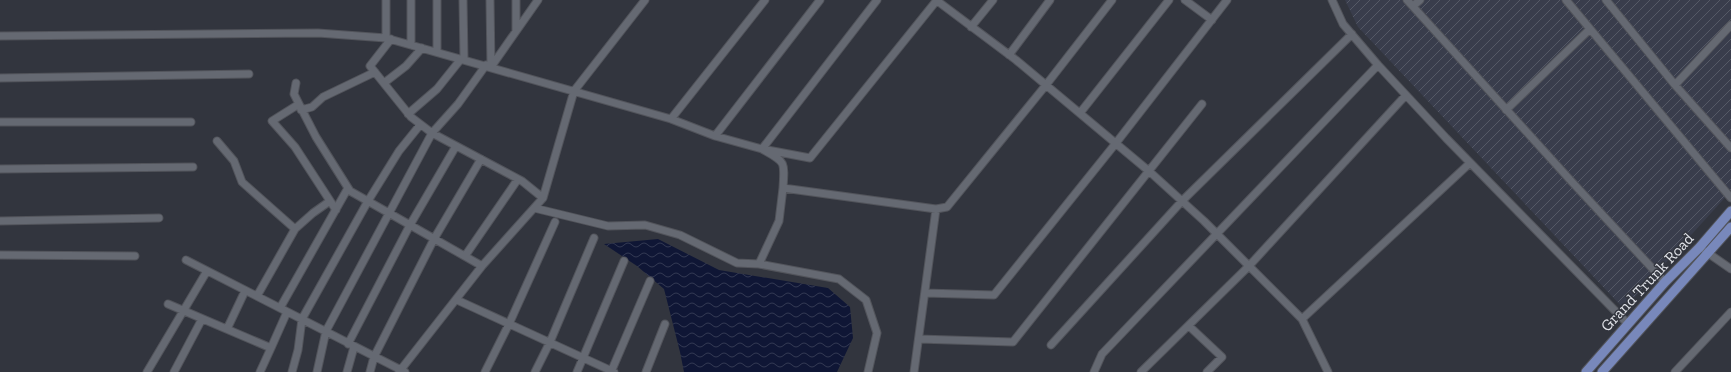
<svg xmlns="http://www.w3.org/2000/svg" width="1731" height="372" viewBox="0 0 1731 372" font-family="'Zilla Slab',serif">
<defs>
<pattern id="industrial-furrows" width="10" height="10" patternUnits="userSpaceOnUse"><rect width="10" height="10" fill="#393d4c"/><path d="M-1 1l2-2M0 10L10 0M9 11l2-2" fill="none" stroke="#555966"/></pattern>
<pattern id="water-waves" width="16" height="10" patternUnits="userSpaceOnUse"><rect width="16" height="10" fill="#0f1635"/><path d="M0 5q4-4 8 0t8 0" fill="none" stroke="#323852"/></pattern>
</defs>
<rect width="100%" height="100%" fill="#32353e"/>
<path fill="url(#industrial-furrows)" d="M1345,0H1731V191L1624,309L1358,27Z"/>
<path fill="url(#water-waves)" d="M658,239L719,270L828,288L850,307L853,338L837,372H684L680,352L664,289L637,266L604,244Z"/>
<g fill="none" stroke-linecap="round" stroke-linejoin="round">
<g stroke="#52545b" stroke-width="9">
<path id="minor" d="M386,0V38L671,119L715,136L762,149L810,158L937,0
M411,0V45
M437,0V52
M463,0L464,59
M490,0L491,67
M516,0V31
M877,0L762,149C785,162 785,160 783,188L936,209L947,207L1046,85L1112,0
M936,0L1016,60L1150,172L1204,221L1302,319L1328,372
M1185,0L1212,20
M1332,0L1343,24L1378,65L1446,138L1628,324
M1407,0L1572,182L1665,282
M1566,0L1731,198
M1606,0L1675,85L1731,148
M1413,6L1420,0
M971,27L993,0
M0,36L318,33L386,38
M391,39L370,66L411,117L432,133L522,181L543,198L482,266L399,372
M1009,55L1050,0
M491,67L538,0
M0,78L249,74
M296,83L294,94L299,104L316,137L350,191L410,225L456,146
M384,83L406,66L422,48
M1675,85L1731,25
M299,104L272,121L295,147L336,210
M301,110L312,107L323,97L375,72
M1506,110L1590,29
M1080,113L1169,0
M408,114L437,89L461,59
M671,119L765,0
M0,122H191
M715,136L820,0
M217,141L234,161L242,182L295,229L313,213L330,201
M0,169L193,167
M783,188L779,221L759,264L839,279L866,300L877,333L868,372
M543,198L574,91L645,0
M534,208L608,226L645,225L680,235L737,263L759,264
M0,221L159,218
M1705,251L1731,269
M0,255L135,256
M465,256L518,179
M186,260L405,372
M925,293L994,295L1116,143L1227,0
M257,296L295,229
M457,300L614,372
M168,304L271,348L260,372
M280,308L348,188
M1302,319L1470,163
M1189,326L1222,357L1207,372
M227,329L245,291
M919,339L1013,342L1202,104
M348,344L410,225L482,266
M1051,345L1182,201L1352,34
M271,348L287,312
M147,372L207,271
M174,372L202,319
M292,372L298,350L302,319L368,201L399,151L420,125
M317,372L326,331L432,133L458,104L486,65
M347,372L354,347
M370,372L374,357L434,239L481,159
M485,372L509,324L555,222
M535,372L550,342L594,238
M577,372L624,261
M611,372L650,281
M646,372L665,324
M914,372L936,209
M1094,372L1102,354L1378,65
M1141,372L1249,266L1406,95
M1675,372L1731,312"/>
</g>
<g stroke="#52545b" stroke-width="11">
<path id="major" d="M1586,372L1665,282L1699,248L1731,211
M1602,372L1731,227"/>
</g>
<use href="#minor" stroke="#656972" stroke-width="7"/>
<use href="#major" stroke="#7888bb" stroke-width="9"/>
</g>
<g text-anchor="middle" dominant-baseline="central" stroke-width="3" stroke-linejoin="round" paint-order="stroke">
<g font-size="16" fill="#e1e3e9" stroke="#32353e">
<text transform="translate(1647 282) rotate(-47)">Grand Trunk Road</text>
</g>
</g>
</svg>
